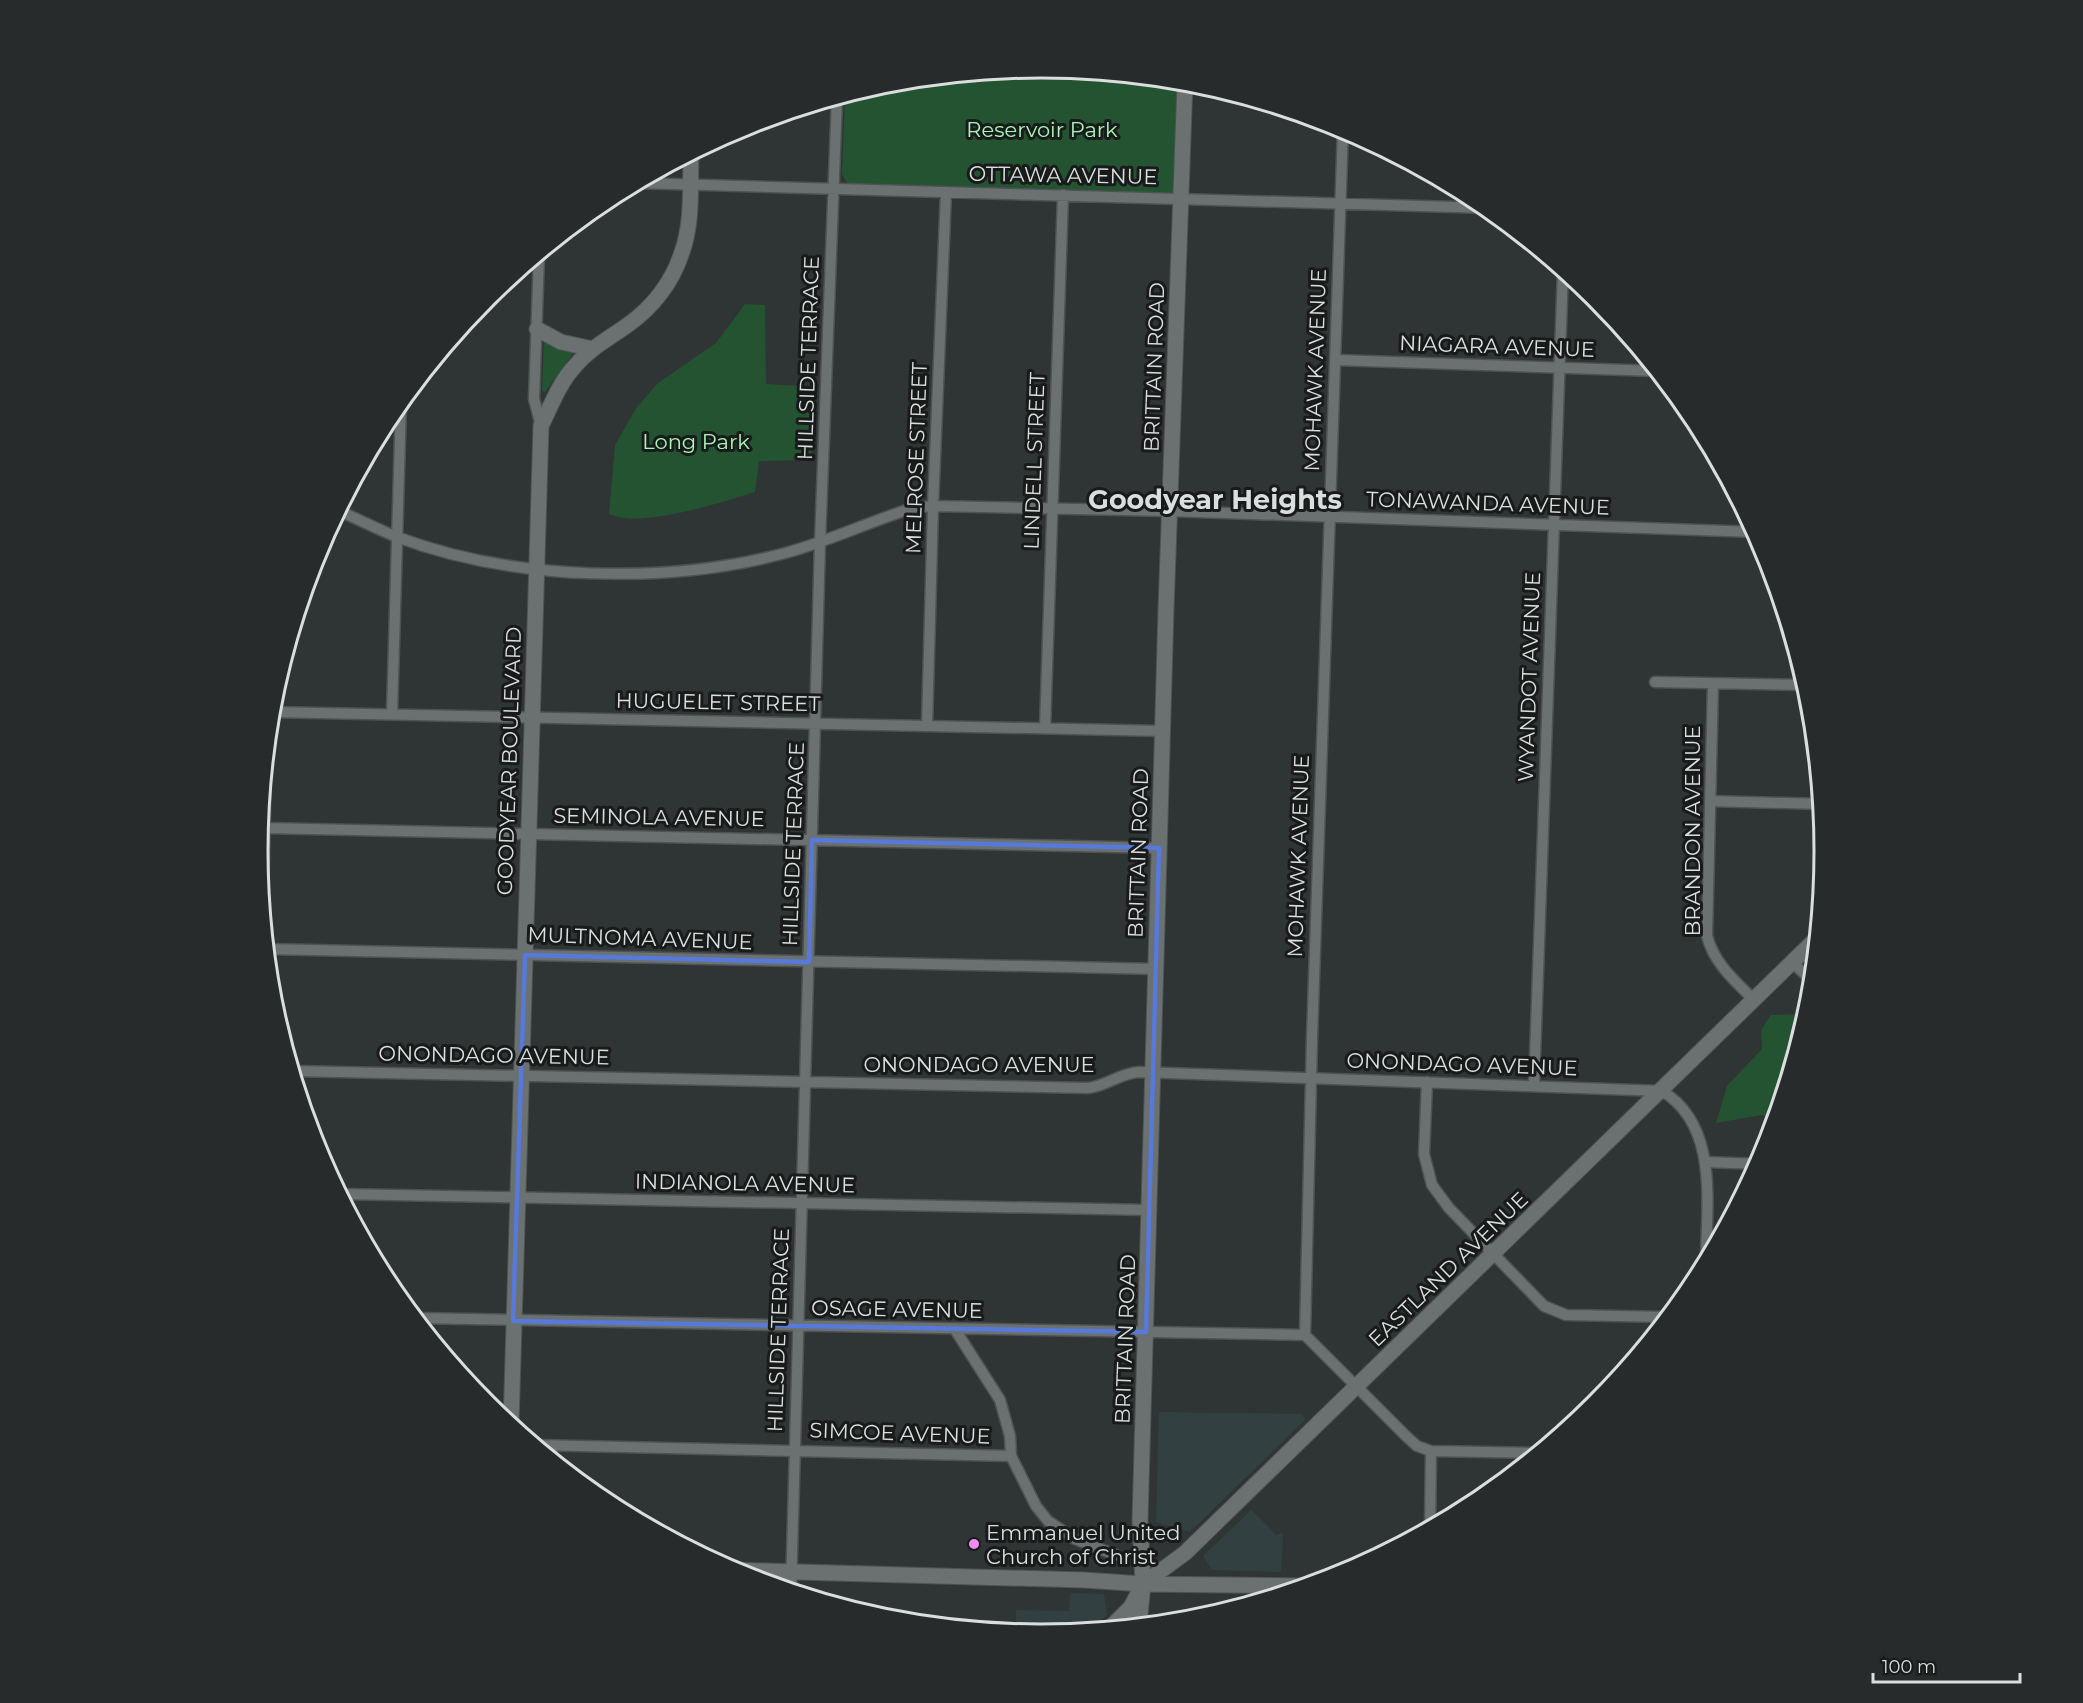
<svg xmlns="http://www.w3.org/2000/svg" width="2083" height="1703" viewBox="0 0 2083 1703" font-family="Montserrat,sans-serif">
<rect width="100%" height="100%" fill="#2f3435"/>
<path fill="#334041" d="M1159,1412L1301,1414L1306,1419L1190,1532L1156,1522Z
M1251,1510L1276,1535L1283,1533L1281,1572L1212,1570L1203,1556Z
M1070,1593L1104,1594L1107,1615L1089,1631L1041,1635L1016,1633V1610L1069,1611Z"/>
<path fill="#245332" d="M1042,68L1179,81L1176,190L1172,194L848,185L842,174L845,96L889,83Z
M745,304L765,305L766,384L816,387L811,460L759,461L755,492C723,502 640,529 609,514L615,445L637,407L658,383L716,343Z
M544,339L574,352L545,392L542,391Z
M1803,1014L1793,1040L1798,1046L1775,1120L1762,1115L1716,1123L1727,1086L1762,1049L1761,1030L1771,1015Z"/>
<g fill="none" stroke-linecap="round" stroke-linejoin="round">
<g stroke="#4e5252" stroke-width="13">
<path id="street" d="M1343,128L1312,1038L1305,1335L1406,1436L1417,1446L1431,1451L1539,1453
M637,183L1488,208
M539,255L534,399L541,426
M1336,360L1656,371
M339,511C358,519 377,529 397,537C514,581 669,585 789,552C831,540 871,521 913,508L933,506L1170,511L1755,532
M1655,682L1806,685
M1713,684L1707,936C1714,963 1734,980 1753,999
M271,712L1163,731
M392,714L401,403
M927,726L933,506L946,192
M1045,728L1063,195
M1710,801L1821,804
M265,828L1159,848
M263,906L266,760
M267,949L1156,969
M1792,962L1813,982
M293,1071L1088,1088C1107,1086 1120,1073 1139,1072L1662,1091C1720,1126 1706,1206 1706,1264
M1427,1082L1424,1154L1432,1185L1449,1208L1544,1306L1566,1315L1668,1317
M1534,1085L1563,270
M1706,1162L1759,1164
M340,1194L1149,1210
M415,1318L1305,1335
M956,1331L1000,1400L1010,1436L1011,1456L1036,1506L1048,1521L1075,1539L1116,1555
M535,1445L1011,1456
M1430,1529L1431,1451
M791,1591L820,542L837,98
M1262,1600V1584"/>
</g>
<g stroke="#4e5252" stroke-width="17">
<path id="secondary" d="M537,329L561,342L593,349
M511,1425L541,426C551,406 559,383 575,366C590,348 610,338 629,324C653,307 672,282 681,255C693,224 690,187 691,154
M731,1570L1084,1580L1143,1584L1309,1586
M1139,1626L1143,1584L1140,1520L1166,609L1185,82
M1109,1629L1131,1607L1143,1584L1185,1553L1817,938"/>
</g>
<use href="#street" stroke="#6b7171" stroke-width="10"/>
<use href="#secondary" stroke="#6b7171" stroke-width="15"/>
</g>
<path fill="none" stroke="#5679da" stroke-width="4.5" stroke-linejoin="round" d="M812,840L1159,848L1146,1332L513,1321L525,955L809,962Z"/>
<circle fill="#f28af3" stroke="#191b1b" stroke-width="2" cx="974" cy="1544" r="6"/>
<g text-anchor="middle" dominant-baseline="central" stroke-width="6" stroke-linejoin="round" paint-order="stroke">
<g font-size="21" fill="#a7f6b9" stroke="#191b1b">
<text x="1042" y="129">Reservoir Park</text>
<text x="696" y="441">Long Park</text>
</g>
<g font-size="21" fill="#dadede" stroke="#191b1b">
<text transform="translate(1063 175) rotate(1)">OTTAWA AVENUE</text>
<text transform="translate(1497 346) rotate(2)">NIAGARA AVENUE</text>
<text transform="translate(808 358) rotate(-88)">HILLSIDE TERRACE</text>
<text transform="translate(1154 367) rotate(-88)">BRITTAIN ROAD</text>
<text transform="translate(1315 370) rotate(-88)">MOHAWK AVENUE</text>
<text transform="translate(916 458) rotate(-88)">MELROSE STREET</text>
<text transform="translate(1034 461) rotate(-88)">LINDELL STREET</text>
<text transform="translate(1488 503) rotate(2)">TONAWANDA AVENUE</text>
<text transform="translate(1529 677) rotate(-88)">WYANDOT AVENUE</text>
<text transform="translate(718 702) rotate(1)">HUGUELET STREET</text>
<text transform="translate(509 761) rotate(-88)">GOODYEAR BOULEVARD</text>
<text transform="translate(659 817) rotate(1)">SEMINOLA AVENUE</text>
<text transform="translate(1692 831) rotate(-90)">BRANDON AVENUE</text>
<text transform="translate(793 844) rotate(-88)">HILLSIDE TERRACE</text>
<text transform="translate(1138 853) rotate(-88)">BRITTAIN ROAD</text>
<text transform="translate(1298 856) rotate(-88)">MOHAWK AVENUE</text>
<text transform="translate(640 938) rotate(2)">MULTNOMA AVENUE</text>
<text transform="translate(494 1055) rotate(1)">ONONDAGO AVENUE</text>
<text x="979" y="1064">ONONDAGO AVENUE</text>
<text transform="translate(1462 1064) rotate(2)">ONONDAGO AVENUE</text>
<text transform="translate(745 1183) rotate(1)">INDIANOLA AVENUE</text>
<text transform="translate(1448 1269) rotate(-44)">EASTLAND AVENUE</text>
<text transform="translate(897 1309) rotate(1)">OSAGE AVENUE</text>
<text transform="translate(778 1330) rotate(-88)">HILLSIDE TERRACE</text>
<text transform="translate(1125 1339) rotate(-88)">BRITTAIN ROAD</text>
<text transform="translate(900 1433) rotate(2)">SIMCOE AVENUE</text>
</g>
<g font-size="21" fill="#dadede" stroke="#191b1b" text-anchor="start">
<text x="986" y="1532">Emmanuel United<tspan x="986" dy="24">Church of Christ</tspan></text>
</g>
<g font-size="27" font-weight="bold" fill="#dadede" stroke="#191b1b">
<text x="1215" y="499">Goodyear Heights</text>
</g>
</g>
<path d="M0 0H2083V1703H0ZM268 851a773 773 0 1 1 1546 0a773 773 0 1 1-1546 0Z" fill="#282b2b" fill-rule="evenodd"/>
<path fill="none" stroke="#dadede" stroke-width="3" d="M268 851a773 773 0 1 1 1546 0a773 773 0 1 1-1546 0Z"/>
<path d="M1873 1673v9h147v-9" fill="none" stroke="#dadede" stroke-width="3"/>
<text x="1882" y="1673" font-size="18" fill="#dadede" stroke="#191b1b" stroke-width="4.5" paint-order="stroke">100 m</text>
</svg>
